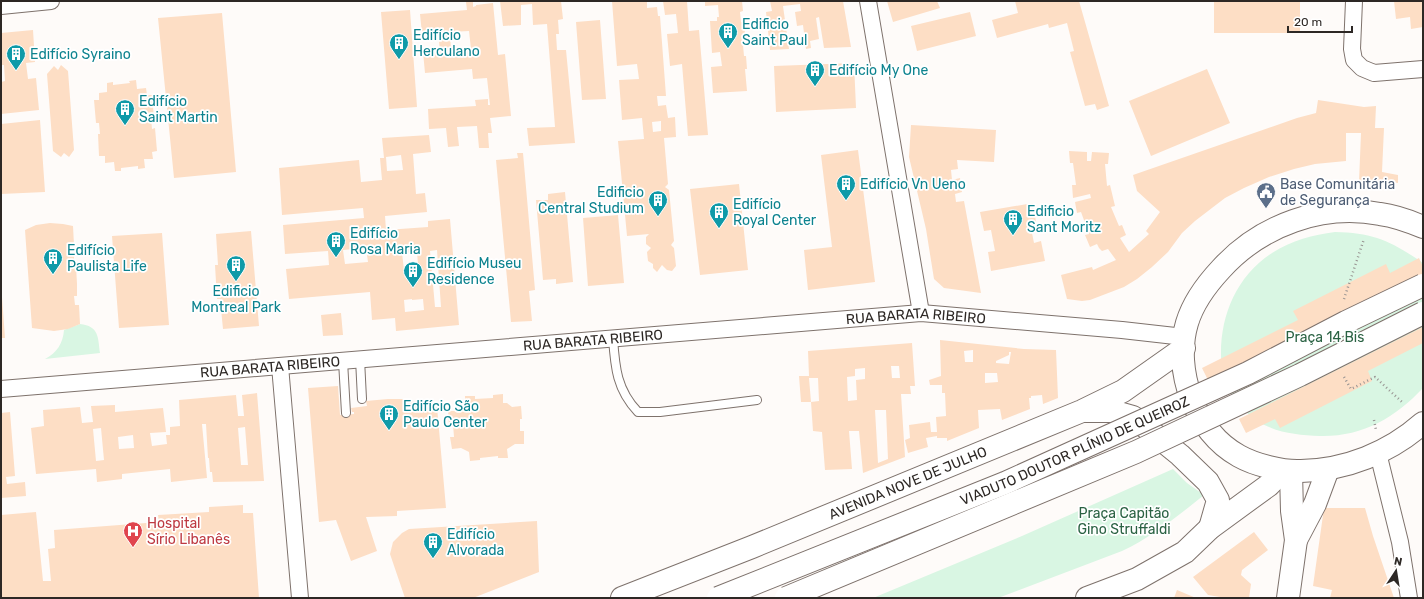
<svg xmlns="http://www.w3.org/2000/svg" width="1424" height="599" viewBox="0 0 1424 599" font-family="Rubik,sans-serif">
<rect width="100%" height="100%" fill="#fefbf9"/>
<path fill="#d9f6e3" d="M1335,232C1374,233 1391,241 1423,263V388C1395,418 1362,437 1320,436C1297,435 1275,433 1256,420C1251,418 1248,413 1244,410C1227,394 1221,377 1221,353C1221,313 1238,275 1272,253C1292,240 1313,235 1335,232Z
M80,324C99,326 98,337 100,353L45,359C57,353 63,343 64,330Z
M1173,469L1187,483L1204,495C1178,516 1152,537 1122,551L998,598H873L1022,536Z"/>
<path fill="#fddec5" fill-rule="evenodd" d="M473,1V7L476,6V5L493,3L498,55L505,54L511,116L490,118L492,133H488L489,148H479L477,126L457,127L459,146L448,147L446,128L429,129L428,109L476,106L475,100L488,99V105H490L487,78L473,79L472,69L425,73L423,52L440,51L438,33L422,34L420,14L467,10L466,2ZM469,31L471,49L451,51L450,32Z
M500,1H561L563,19L558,20L559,34H556L557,50H566L575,143L529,146L527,128L555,127L547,24L533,25L532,4L521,5V25L503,26Z
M612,1H647V8L657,7L658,16H660L666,96H657L658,106L666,105L668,118L675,117L676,137L664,138L668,184L665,187L669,190L674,241L671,245L674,248L676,266L672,271L667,270L662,265L657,272L653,268V264L648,261L647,252L651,248L646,244V237L649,234L627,236L618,141L644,139L642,118L622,120L619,80L639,79L637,64L617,66ZM661,121V131L653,132L652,122Z
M663,1H687L689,31L699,30L708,135L688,136L682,64L670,66L667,34L678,33L676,14L665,15Z
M705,1H742L743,11L740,12L741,22H744L746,45H743L744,56H746L747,69H745L747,91L713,93L711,67L722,66L720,52L712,53L710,21H717V17H719L718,5L705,6Z
M770,1H843L851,47L824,48L819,17L816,18L819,39L810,41L811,48L806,49L803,25L797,26L795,12L801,11L800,4L783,6L789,49L770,50L766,12L772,11Z
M887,1H937L940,8L893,22Z
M1015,1H1079L1109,106L1097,110L1095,104L1085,106L1070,52L1074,51L1067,23L1049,28L1048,24L997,38L992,20L1018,13Z
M1214,1H1300V33H1214Z
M1394,1H1423V27L1411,29L1410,17L1396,19Z
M410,10L417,107L389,109L381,12Z
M970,12L976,36L917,51L911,26Z
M222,13L236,172L174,178L158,18Z
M600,20L606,99L582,100L576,22Z
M33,30L35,62L26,63L28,79L36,78L39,110L1,114V82L5,81L4,65H1V33Z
M854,63L856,108L776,112L774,66Z
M61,65L68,71L74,150L69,157L64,153L61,157L53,151L47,74L54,66L58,70Z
M1207,69L1230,123L1151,156L1129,101Z
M136,80L137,89L146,88L147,95H152L154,118H151L152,129L155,128L157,151L152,152L153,159H144L145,168L138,169V166L121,168V171H115L114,162L105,163V156H99L98,134H100L99,123H96L94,100H99V93L107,92V83L113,82V85L130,83L129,81Z
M1318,100L1364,107L1376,106L1375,128H1384L1382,172L1398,175V183L1380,180V182H1359L1361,133H1346V161L1315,164L1294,169L1269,177L1244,188L1225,198L1195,221L1182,233L1168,252L1152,267L1137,279L1124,287L1090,300L1082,301L1067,299L1061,275L1092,267L1093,270L1116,260L1108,249L1102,251L1099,248L1097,244L1090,247L1085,235L1089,234L1081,212L1077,213L1075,202L1091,198L1090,194L1073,198L1072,185H1076L1073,163H1070L1069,151L1087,152V161H1091L1092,152L1109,153L1108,164H1105L1107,186L1110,185L1115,206L1111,207L1119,226L1122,225L1126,235L1120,238L1129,252L1149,234L1146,231L1160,212L1137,191L1133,175L1297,118L1316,113Z
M40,120L45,192L1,194V124Z
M911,125L996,130L994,162L957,160L958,169L951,170L952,180L960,178L962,192L955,194L956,202L964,201L981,293L944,288L934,279L926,229L909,157Z
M429,135L431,152L413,154L416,194L425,193L427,212L385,216L386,230L428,227V221L450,219L459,325L396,331L395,318L372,320L370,292L289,299L286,269L329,265L328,251L285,254L283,225L364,218L363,208L282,215L279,168L359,160L361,182L382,180L380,158H384L382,138ZM401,155L403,170L387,171L386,157ZM366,248L368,262L345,264L343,250ZM437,250L441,307H435L430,251ZM417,252L419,276L405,278L402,253ZM412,299V300L423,299L424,310L405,312L404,300Z
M858,150L875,282L808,290L804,250L832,247L821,155Z
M517,153H523L535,290L529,291L532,321L511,322L496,160L518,158Z
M739,184L748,270L700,275L690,189Z
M565,192L573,282L556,284V279L543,280L536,200H548V194Z
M1033,203L1036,222L1030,223L1034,243L1041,241L1045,261L991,271L988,252L995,251L991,230L984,231L980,212Z
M618,215L624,283L588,286L583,218Z
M50,223L63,224L73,226L74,245H71L72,254H74V259L76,265L77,284V296H74L75,305H79L80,324L68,329L54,331L32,328L25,230L36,225Z
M251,231L259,326L223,329L220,299H217L215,265H218L216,234Z
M162,233L169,325L119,328L112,236Z
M1419,258L1423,267V274L1209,382L1202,368L1298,320L1293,311L1386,264L1390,273Z
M1,297H2L5,338H1Z
M341,313L343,335L323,336L321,315Z
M1423,327V343L1368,371L1372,381L1280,428L1275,419L1246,433L1239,419Z
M940,340L1024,349L1056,350L1058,398L1043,404L1042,395L1031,396V398H1029L1030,409L1002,420L1000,409L978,410L979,428L947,441V438H937V436L926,438L928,447L908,453L905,440L910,438L909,425L930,422L931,432H937L936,417L946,416L945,393H942V385H930L929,380L941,376ZM973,350V362H965L964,351ZM1009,352H1011L1009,364L996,363V361L1009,355ZM985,373H997L998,382L985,383Z
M912,343L915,386H910L911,394H901L905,457L863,473L859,431H849L852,469L825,470L822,432L813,431L811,402H801L799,376H809L808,351ZM891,366H899L900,378H892ZM865,368V379L856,380L857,400L848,401L847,377L855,376V369ZM809,378H818L819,401L811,402ZM875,410H886L888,459L878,463Z
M338,386L340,415L354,414V412H352L351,408L367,406L366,401L388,399H408L409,402L423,401L424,407H420V408L437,407L446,508L397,511V516L366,517L377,551L351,561L336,520L319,522L308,388Z
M257,393L264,481L213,482L212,472H210L209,458H208L206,424H202L207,478L171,482L170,469L122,474V479L97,482L96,469L36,474L31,428L44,426L43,410L80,407L82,423L93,422L91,406L115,405V412L163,408L166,432L150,433L152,446L167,444L166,435H170V427L180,426L179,400L236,395L238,416H244L242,395ZM245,427L248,465H241L238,428ZM101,428L104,460L96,461L93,429ZM133,435L134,448L119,449L118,437Z
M503,394V403H507L512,407L521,406L522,419H520V431H524V444H515L507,449L508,458H498V456L480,458V460L470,461L469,452L461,448L452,449L450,437H454L453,424L449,425L448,411H458L460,407L465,406V396H475V399L493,398V395Z
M10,412L15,476L6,477L7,484L25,482L26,496L1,498L2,484L1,413Z
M243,505V513H253L259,598H1V515L36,512L43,581H51L48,549L55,548L54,530L159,522L158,515L209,512V507Z
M1324,508H1365L1373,536L1394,598H1330L1332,590L1313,586Z
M537,521L539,572L473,598H405L390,554L393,542L402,533L409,529Z
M1254,532L1268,550L1242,570L1241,575L1251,584L1249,598H1226L1208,595L1193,577Z
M1177,590L1196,598H1174Z"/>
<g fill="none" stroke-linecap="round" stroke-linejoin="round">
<g stroke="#7e726c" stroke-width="10">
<path id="lane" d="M613,338C615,368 617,390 638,412H660L757,400
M360,359L362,399
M343,361L346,413"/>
</g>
<g stroke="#7e726c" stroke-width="18">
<g id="street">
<path d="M868,1L921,313"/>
<path d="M1354,1L1352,49L1354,60L1362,68L1374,73L1423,69"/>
<path d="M1,6L51,1"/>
<path d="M280,366L300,598"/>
<path id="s1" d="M1,389L921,313L1122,330L1184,337"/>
<path d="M1378,453L1400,542L1409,598"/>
</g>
</g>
<g stroke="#7e726c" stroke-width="24">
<g id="secondary">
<path d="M1423,227C1409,221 1395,216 1380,214C1322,203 1261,225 1221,269C1207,284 1193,303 1187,323C1173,370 1195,432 1239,456C1255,465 1283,472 1301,471C1346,470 1389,453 1423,423"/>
<path d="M1086,411H1112L1133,417L1180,455L1208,482L1218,500L1210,528"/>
<path d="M1296,540L1315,504L1328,469"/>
<path id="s2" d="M622,598L752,547L1082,411L1123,391L1184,348"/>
<path d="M1087,598L1137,579L1185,552L1210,528L1269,485L1283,471"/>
<path d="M1288,598L1296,540L1292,511L1291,472"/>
</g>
</g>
<path stroke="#989492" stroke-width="2.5" stroke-dasharray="1 3" stroke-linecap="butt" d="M1344,299L1364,239
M1344,377L1351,389L1375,377L1402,402
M1374,420L1376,430"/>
<use href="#lane" stroke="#fff" stroke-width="8"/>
<use href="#street" stroke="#fff" stroke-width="16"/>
<use href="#secondary" stroke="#fff" stroke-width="22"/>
<g stroke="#7e726c" stroke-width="24" stroke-linecap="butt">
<g id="primary-bridge">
<path id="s3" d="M718,598L1005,483L1248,373L1346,322L1423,285"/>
<path d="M786,598L1136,452L1300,375L1423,313"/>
</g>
</g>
<use href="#primary-bridge" stroke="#fff" stroke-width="22"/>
</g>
<defs>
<g id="building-pin" transform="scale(1)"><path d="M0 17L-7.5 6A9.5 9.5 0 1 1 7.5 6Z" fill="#0f9aa8" stroke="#fff"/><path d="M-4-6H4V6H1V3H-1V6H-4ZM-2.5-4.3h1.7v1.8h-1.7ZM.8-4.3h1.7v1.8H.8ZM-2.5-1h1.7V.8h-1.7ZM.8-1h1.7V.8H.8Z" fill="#fff"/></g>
<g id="civic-pin" transform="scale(1)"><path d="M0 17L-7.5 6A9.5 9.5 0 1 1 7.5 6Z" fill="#5c6f8a" stroke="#fff"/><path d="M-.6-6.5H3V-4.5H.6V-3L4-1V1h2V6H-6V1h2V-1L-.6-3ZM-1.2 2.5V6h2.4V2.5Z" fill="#fff"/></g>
<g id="hospital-pin" transform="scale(1)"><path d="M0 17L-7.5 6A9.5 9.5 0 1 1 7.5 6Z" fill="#e0444e" stroke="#fff"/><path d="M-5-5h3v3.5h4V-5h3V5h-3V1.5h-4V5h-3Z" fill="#fff"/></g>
</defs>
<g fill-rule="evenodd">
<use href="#building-pin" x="728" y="32"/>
<use href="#building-pin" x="399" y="43"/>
<use href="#building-pin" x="16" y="54"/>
<use href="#building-pin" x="815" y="70"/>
<use href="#building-pin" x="125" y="109"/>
<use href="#building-pin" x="846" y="184"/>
<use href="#civic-pin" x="1266" y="192"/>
<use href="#building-pin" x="658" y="200"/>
<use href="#building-pin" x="719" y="212"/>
<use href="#building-pin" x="1013" y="219"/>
<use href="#building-pin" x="336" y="241"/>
<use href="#building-pin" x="53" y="258"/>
<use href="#building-pin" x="236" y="265"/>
<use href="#building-pin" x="413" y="271"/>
<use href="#building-pin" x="389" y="414"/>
<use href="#hospital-pin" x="133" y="531"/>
<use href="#building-pin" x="433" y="542"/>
</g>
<g text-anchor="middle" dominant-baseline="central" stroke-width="3.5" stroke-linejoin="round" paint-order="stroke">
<g font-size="14" fill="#0d838f" stroke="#fff" text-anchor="start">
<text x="742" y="24">Edificio<tspan x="742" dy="16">Saint Paul</tspan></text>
<text x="413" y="35">Edifício<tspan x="413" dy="16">Herculano</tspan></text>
<text x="30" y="54">Edifício Syraino</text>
<text x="829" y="70">Edifício My One</text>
<text x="139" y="101">Edifício<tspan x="139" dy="16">Saint Martin</tspan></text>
<text x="860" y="184">Edifício Vn Ueno</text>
<text x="644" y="192" text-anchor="end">Edificio<tspan x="644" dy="16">Central Studium</tspan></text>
<text x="733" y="204">Edifício<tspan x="733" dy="16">Royal Center</tspan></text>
<text x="1027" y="211">Edificio<tspan x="1027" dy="16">Sant Moritz</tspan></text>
<text x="350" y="233">Edifício<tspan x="350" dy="16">Rosa Maria</tspan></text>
<text x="67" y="250">Edifício<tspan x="67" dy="16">Paulista Life</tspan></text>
<text x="427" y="263">Edifício Museu<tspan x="427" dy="16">Residence</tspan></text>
<text x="236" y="291" text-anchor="middle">Edificio<tspan x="236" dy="16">Montreal Park</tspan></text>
<text x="403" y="406">Edifício São<tspan x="403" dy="16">Paulo Center</tspan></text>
<text x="447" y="534">Edifício<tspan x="447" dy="16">Alvorada</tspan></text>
</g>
<g font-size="14" fill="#4e5e75" stroke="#fff" text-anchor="start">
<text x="1280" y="184">Base Comunitária<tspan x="1280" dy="16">de Segurança</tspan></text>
</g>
<g font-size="14" fill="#2d2825" stroke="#fff">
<text stroke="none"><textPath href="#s1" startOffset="918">RUA BARATA RIBEIRO</textPath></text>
<text stroke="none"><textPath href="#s1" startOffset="594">RUA BARATA RIBEIRO</textPath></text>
<text stroke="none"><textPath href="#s1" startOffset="270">RUA BARATA RIBEIRO</textPath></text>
<text stroke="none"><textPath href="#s3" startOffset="386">VIADUTO DOUTOR PLÍNIO DE QUEIROZ</textPath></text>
<text stroke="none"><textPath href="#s2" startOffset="308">AVENIDA NOVE DE JULHO</textPath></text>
</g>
<g font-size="14" fill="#2a6243" stroke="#fff">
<text x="1325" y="337">Praça 14 Bis</text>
<text x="1124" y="513">Praça Capitão<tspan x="1124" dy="16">Gino Struffaldi</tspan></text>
</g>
<g font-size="14" fill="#be3a42" stroke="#fff" text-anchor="start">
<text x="147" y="523">Hospital<tspan x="147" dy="16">Sírio Libanês</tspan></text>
</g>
</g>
<rect width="1424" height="599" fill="none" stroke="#2d2825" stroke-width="4"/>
<g transform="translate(1396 571) rotate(12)" stroke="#ffffff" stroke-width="3" paint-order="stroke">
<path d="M0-3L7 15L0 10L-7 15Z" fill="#2d2825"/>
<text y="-6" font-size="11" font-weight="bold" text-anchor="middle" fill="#2d2825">N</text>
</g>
<path d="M1288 26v6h64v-6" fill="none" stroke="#2d2825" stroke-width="2"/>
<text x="1294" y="26" font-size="12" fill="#2d2825" stroke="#ffffff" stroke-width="3" paint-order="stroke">20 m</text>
</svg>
